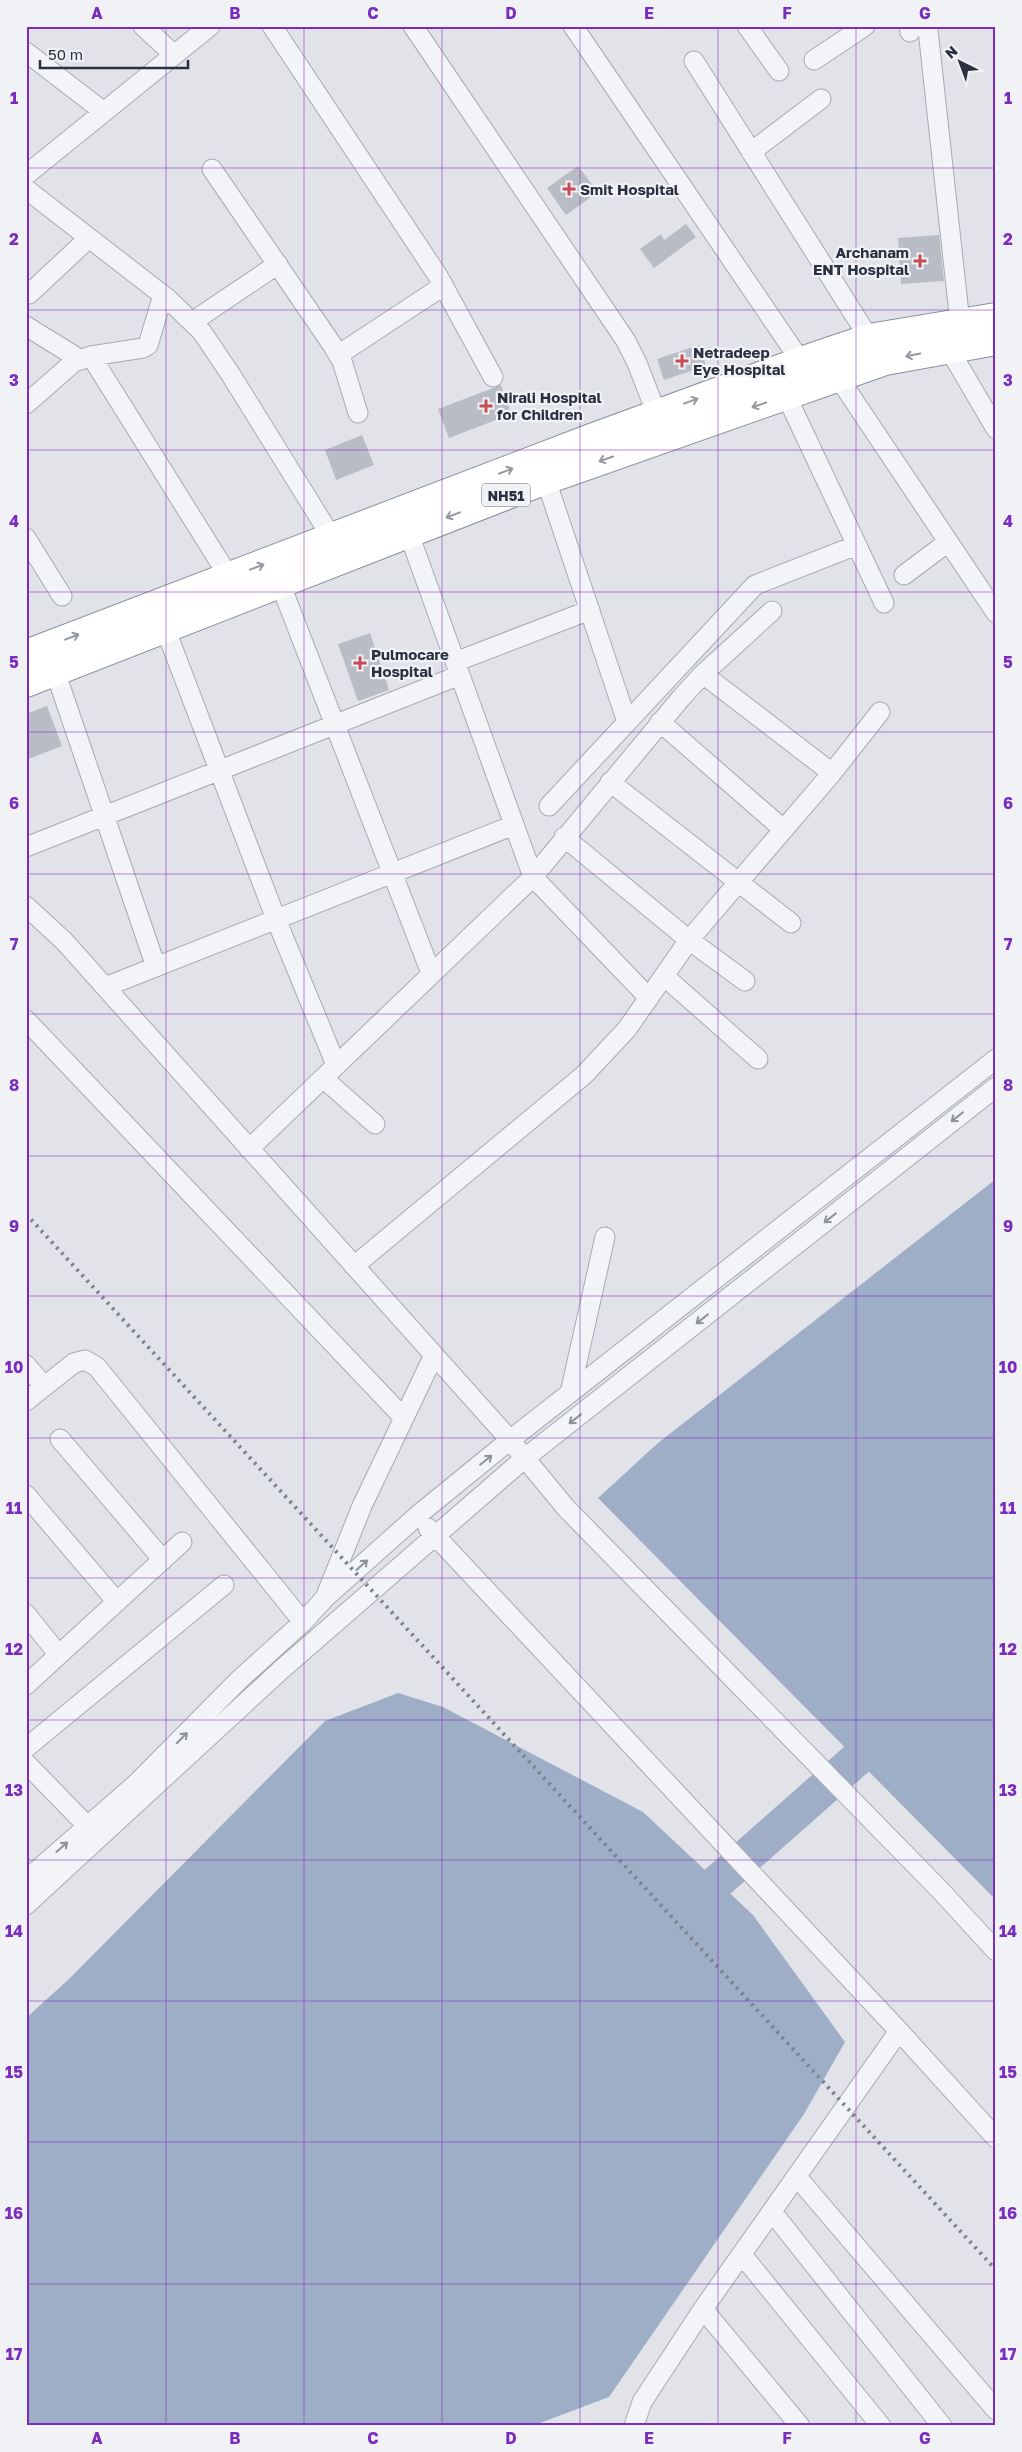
<svg xmlns="http://www.w3.org/2000/svg" width="1022" height="2452" viewBox="0 0 1022 2452" font-family="'Golos Text',sans-serif">
<rect width="100%" height="100%" fill="#e1e3e9"/>
<path fill="#9eaec6" d="M996,1179V1900L598,1498L658,1443Z
M398,1693L443,1707L643,1812L753,1915L845,2042L804,2114L609,2397L532,2426H26V2018L68,1980L325,1721Z"/>
<g fill="none" stroke-linecap="round" stroke-linejoin="round">
<path stroke="#9eaec6" stroke-width="35" d="M681,1914L893,1727"/>
</g>
<path fill="#b8bcc5" d="M578,166L598,192L566,215L547,188Z
M686,224L696,237L654,268L640,249L661,234L664,240Z
M939,235L944,281L901,284L898,238Z
M699,345L706,366L664,380L657,359Z
M501,385L511,414L449,438L438,409Z
M362,435L374,465L336,480L325,450Z
M370,633L389,690L358,701L338,644Z
M47,706L62,746L26,760V714Z"/>
<g fill="none" stroke-linecap="round" stroke-linejoin="round">
<g stroke="#a6aab3" stroke-width="21">
<path id="minor" d="M143,26L174,55
M272,26L438,276L493,377
M413,26L626,341L637,363L661,425
M573,26L806,369
M747,26L779,71
M909,26L910,32
M928,30L960,323
M26,52L104,112
M814,60L865,26
M694,61L869,338
M751,152L821,99
M212,169L333,346L342,361L358,413
M26,175L210,26
M26,189L168,299L202,332L231,375L332,538
M29,294L89,238
M192,322L278,264
M26,326L81,360
M949,349L996,429
M338,355L443,286
M91,356L229,577
M838,377L996,613
M786,395L884,603
M26,404L74,362L91,356L143,348L148,345L163,295
M546,480L627,722
M405,523L533,877L649,998
M26,538L62,596
M904,575L948,542
M280,583L431,973
M165,628L276,919L336,1065
M455,662L590,610
M55,671L156,967
M703,674L832,773
M660,722L783,829
M610,782L791,923
M549,806L755,585L857,545
M564,837L689,940L745,981
M26,847L460,675
M26,906L64,941L510,1440L566,1508L940,1890L996,1951
M665,977L758,1059
M105,987L514,825
M26,1020L403,1417
M323,1078L375,1124
M249,1149L533,877L681,698L703,674L772,611
M354,1266L584,1075L627,1029L689,940L832,773L880,712
M26,1365L44,1386
M570,1393L605,1237
M26,1401L74,1363L85,1360L97,1367L303,1622
M60,1439L163,1560
M26,1495L117,1602
M428,1528L899,2031L996,2138
M327,1593L362,1506L434,1355
M26,1614L59,1655
M26,1685L182,1542
M26,1748L224,1585
M26,1763L95,1834
M26,1880L137,1783L240,1679L303,1622L325,1598L418,1515L510,1440L996,1059
M26,1905L282,1669L525,1458L996,1087
M797,2177L996,2410
M773,2213L942,2426
M743,2256L881,2426
M703,2309L800,2426
M634,2426L642,2402L703,2309L899,2031"/>
</g>
<g stroke="#89909e" stroke-width="30">
<path id="highway" d="M26,654L591,438L801,361L869,338L996,317
M26,683L546,480L885,361L996,341"/>
</g>
<use href="#minor" stroke="#f3f4f7" stroke-width="19"/>
<use href="#highway" stroke="#fff" stroke-width="28"/>
<path stroke="#7b8291" stroke-width="4" stroke-dasharray="2.5 5" stroke-linecap="butt" d="M26,1214L996,2270"/>
</g>
<defs><path id="oneway-shaft" d="M-6 0H5M1.5-3L5.5 0L1.5 3" fill="none" stroke-width="1.6" stroke-linecap="round" stroke-linejoin="round" transform="scale(1.25)"/></defs>
<g stroke="#94989f">
<use href="#oneway-shaft" transform="translate(913 355) rotate(168)"/>
<use href="#oneway-shaft" transform="translate(691 401) rotate(-20)"/>
<use href="#oneway-shaft" transform="translate(759 405) rotate(161)"/>
<use href="#oneway-shaft" transform="translate(606 459) rotate(161)"/>
<use href="#oneway-shaft" transform="translate(506 471) rotate(-21)"/>
<use href="#oneway-shaft" transform="translate(453 515) rotate(159)"/>
<use href="#oneway-shaft" transform="translate(257 567) rotate(-21)"/>
<use href="#oneway-shaft" transform="translate(72 637) rotate(-21)"/>
</g>
<g stroke="#8e929b">
<use href="#oneway-shaft" transform="translate(957 1117) rotate(142)"/>
<use href="#oneway-shaft" transform="translate(830 1218) rotate(142)"/>
<use href="#oneway-shaft" transform="translate(702 1319) rotate(142)"/>
<use href="#oneway-shaft" transform="translate(575 1419) rotate(142)"/>
<use href="#oneway-shaft" transform="translate(486 1460) rotate(-39)"/>
<use href="#oneway-shaft" transform="translate(362 1565) rotate(-42)"/>
<use href="#oneway-shaft" transform="translate(182 1738) rotate(-45)"/>
<use href="#oneway-shaft" transform="translate(62 1847) rotate(-42)"/>
</g>
<path fill="none" stroke="#7b2cbf" stroke-width="1" stroke-opacity="0.55" d="M166,26V2426M304,26V2426M442,26V2426M580,26V2426M718,26V2426M856,26V2426M26,168H996M26,310H996M26,450H996M26,592H996M26,732H996M26,874H996M26,1014H996M26,1156H996M26,1296H996M26,1438H996M26,1578H996M26,1720H996M26,1860H996M26,2001H996M26,2142H996M26,2284H996"/>
<g fill="#c64d56" stroke="#f0f2f6" stroke-width="2">
<path d="M566.5 181.5h5v5h5v5h-5v5h-5v-5h-5v-5h5z"/>
<path d="M917.5 253.5h5v5h5v5h-5v5h-5v-5h-5v-5h5z"/>
<path d="M679.5 353.5h5v5h5v5h-5v5h-5v-5h-5v-5h5z"/>
<path d="M483.5 398.5h5v5h5v5h-5v5h-5v-5h-5v-5h5z"/>
<path d="M357.5 655.5h5v5h5v5h-5v5h-5v-5h-5v-5h5z"/>
</g>
<g text-anchor="middle" dominant-baseline="central" stroke-width="4.5" stroke-linejoin="round" paint-order="stroke">
<rect fill="#f0f2f6" stroke="#656a76" stroke-width="1" x="482" y="483.5" width="48" height="23" rx="4"/>
<g font-size="14" font-weight="bold" fill="#2a303f">
<text x="506" y="495">NH51</text>
</g>
<g font-size="15" font-weight="bold" fill="#2a303f" stroke="#f0f2f6" text-anchor="start">
<text x="580" y="189">Smit Hospital</text>
<text x="909" y="252" text-anchor="end">Archanam<tspan x="909" dy="17">ENT Hospital</tspan></text>
<text x="693" y="352">Netradeep<tspan x="693" dy="17">Eye Hospital</tspan></text>
<text x="497" y="397">Nirali Hospital<tspan x="497" dy="17">for Children</tspan></text>
<text x="371" y="654">Pulmocare<tspan x="371" dy="17">Hospital</tspan></text>
</g>
</g>
<rect width="1022" height="2452" fill="none" stroke="#f0f2f6" stroke-width="55"/>
<g transform="translate(960 62) rotate(318)" stroke="#f0f2f6" stroke-width="4" paint-order="stroke">
<path d="M0-4L9 19L0 12L-9 19Z" fill="#2a303f"/>
<text y="-8" font-size="14" font-weight="bold" text-anchor="middle" fill="#2a303f">N</text>
</g>
<path d="M40 60v8h148v-8" fill="none" stroke="#2a303f" stroke-width="2.5"/>
<text x="48" y="60" font-size="15" fill="#2a303f" stroke="#f0f2f6" stroke-width="4" paint-order="stroke">50 m</text>
<rect x="28" y="28" width="966" height="2396" fill="none" stroke="#7b2cbf" stroke-width="2"/>
<g font-size="16" text-anchor="middle" font-weight="bold" fill="#7b2cbf">
<text x="97" y="19">A</text>
<text x="235" y="19">B</text>
<text x="373" y="19">C</text>
<text x="511" y="19">D</text>
<text x="649" y="19">E</text>
<text x="787" y="19">F</text>
<text x="925" y="19">G</text>
<text x="14" y="104">1</text>
<text x="1008" y="104">1</text>
<text x="14" y="245">2</text>
<text x="1008" y="245">2</text>
<text x="14" y="386">3</text>
<text x="1008" y="386">3</text>
<text x="14" y="527">4</text>
<text x="1008" y="527">4</text>
<text x="14" y="668">5</text>
<text x="1008" y="668">5</text>
<text x="14" y="809">6</text>
<text x="1008" y="809">6</text>
<text x="14" y="950">7</text>
<text x="1008" y="950">7</text>
<text x="14" y="1091">8</text>
<text x="1008" y="1091">8</text>
<text x="14" y="1232">9</text>
<text x="1008" y="1232">9</text>
<text x="14" y="1373">10</text>
<text x="1008" y="1373">10</text>
<text x="14" y="1514">11</text>
<text x="1008" y="1514">11</text>
<text x="14" y="1655">12</text>
<text x="1008" y="1655">12</text>
<text x="14" y="1796">13</text>
<text x="1008" y="1796">13</text>
<text x="14" y="1937">14</text>
<text x="1008" y="1937">14</text>
<text x="14" y="2078">15</text>
<text x="1008" y="2078">15</text>
<text x="14" y="2219">16</text>
<text x="1008" y="2219">16</text>
<text x="14" y="2360">17</text>
<text x="1008" y="2360">17</text>
<text x="97" y="2444">A</text>
<text x="235" y="2444">B</text>
<text x="373" y="2444">C</text>
<text x="511" y="2444">D</text>
<text x="649" y="2444">E</text>
<text x="787" y="2444">F</text>
<text x="925" y="2444">G</text>
</g>
</svg>
